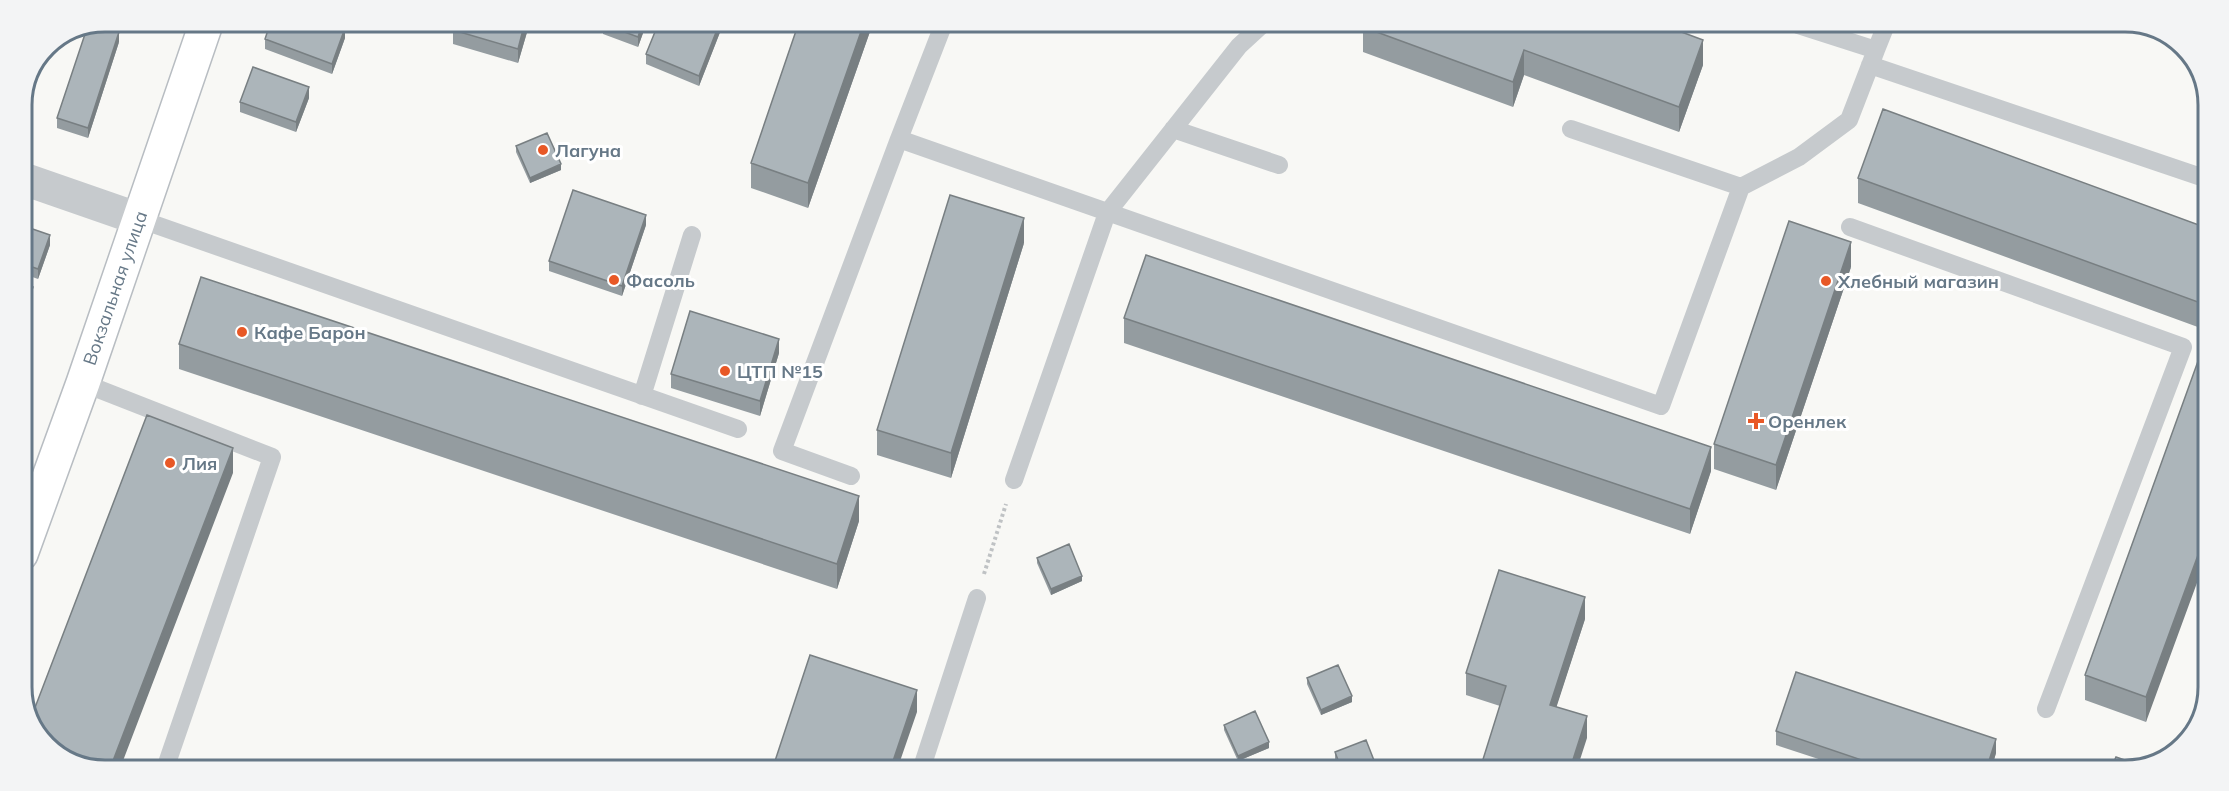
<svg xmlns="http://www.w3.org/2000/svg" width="2229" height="791" viewBox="0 0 2229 791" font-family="Mulish,sans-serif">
<rect width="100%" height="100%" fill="#f8f8f5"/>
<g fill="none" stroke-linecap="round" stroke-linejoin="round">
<g stroke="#b8bdc2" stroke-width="36">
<path id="secondary" d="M21,554L83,383L207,21"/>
</g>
<path stroke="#bfc2c4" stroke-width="4" stroke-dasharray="3 3" stroke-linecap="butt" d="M984,574L1006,504"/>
<path stroke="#c6cacd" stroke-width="18" d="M944,23L899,139L1661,406L1741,187L1799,157L1849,120L1876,50
M1798,25L1876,50L1886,25
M1870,65L2207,179
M1173,129L1279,165
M1571,129L1741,187
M139,219L738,429
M1850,227L2183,347L2046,709
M83,383L272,457L166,766
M642,396L692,235
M851,476L782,451L899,139
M1014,480L1107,213L1239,46L1264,23
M922,767L977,598"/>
<path stroke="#c6cacd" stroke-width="33" d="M21,178L139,219"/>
<use href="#secondary" stroke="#fff" stroke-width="33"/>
</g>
<path fill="#949ca0" d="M104,21H131L128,30L103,22Z
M456,22H530L518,63L453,44V30Z
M570,22H593L591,29Z
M603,22H647L638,47L603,34Z
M659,22H724L699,86L646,64V54Z
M799,22L873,23L808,208L751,188V163Z
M1363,27L1703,65L1679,132L1524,75L1513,107L1363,52Z
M345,38L332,74L265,49V39Z
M119,42L88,138L57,128V118Z
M309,98L296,132L240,112V102Z
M516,146L561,170L530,183L516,152Z
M1858,178L2207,228L2206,330L1858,203Z
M21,225L50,245L38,279L21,273Z
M646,225L622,296L549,271V261Z
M1024,243L951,478L877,455V430Z
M1851,267L1776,490L1714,469V444Z
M1124,318L1711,471L1690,534L1124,343Z
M2206,339L2146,722L2085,700V675Z
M179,344L859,521L837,589L179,369Z
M779,353L760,416L671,388V374Z
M1037,558L1082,581L1051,595L1037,563Z
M1585,619L1556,707L1587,738L1500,706L1466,695V673Z
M1307,678L1352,702L1321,715L1307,684Z
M1224,725L1269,748L1238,761L1224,730Z
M1776,731L1996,753L1991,770L1849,769L1776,745Z
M1335,752L1377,768H1338L1335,762Z"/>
<path fill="#787f82" d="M128,21H131L128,30Z
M525,22H530L518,63V49Z
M643,22H647L638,47V37Z
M720,22H724L699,86V76Z
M864,23H873L808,208V183Z
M345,28V38L332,74V64Z
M119,32V42L88,138V128Z
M1703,40V65L1679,132V107Z
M1524,50V75L1513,107V82Z
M309,87V98L296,132V122Z
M561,164V170L530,183V178Z
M646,215V225L622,296V286Z
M1024,218V243L951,478V453Z
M50,235V245L38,279V269Z
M1851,242V267L1776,490V465Z
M33,287V297L21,333V323Z
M779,339V353L760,416V401Z
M1711,447V471L1690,534V509Z
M233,448V473L121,766H111Z
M859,496V521L837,589V564Z
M2205,536V561L2146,722V697Z
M1082,576V581L1051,595V589Z
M1585,597V619L1550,727V705Z
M917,690V712L898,767H891Z
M1352,696V702L1321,715V710Z
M1587,716V738L1577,769H1570Z
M1996,739V753L1991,770H1986Z
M1269,742V748L1238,761V756Z"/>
<path fill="#acb5ba" stroke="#787f82" stroke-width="1.5" d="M271,21H328L345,28L332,64L265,39Z
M456,22H525L518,49L453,30Z
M603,22H643L638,37L603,24Z
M659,22H720L699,76L646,54Z
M799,22L864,23L808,183L751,163Z
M97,24L119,32L88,128L57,118L87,28Z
M1364,24H1660L1703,40L1679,107L1524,50L1513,82L1363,27Z
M253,67L309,87L296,122L240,102Z
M1883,109L2207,228L2206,305L1858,178Z
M547,133L561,164L530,178L516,146Z
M573,190L646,215L622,286L549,261Z
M950,195L1024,218L951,453L877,430Z
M1789,221L1851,242L1776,465L1714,444Z
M21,225L50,235L38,269L21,263Z
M1146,255L1711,447L1690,509L1124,318Z
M201,277L859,496L837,564L179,344Z
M21,283L33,287L21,323Z
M690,311L779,339L760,401L671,374Z
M2206,339L2205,536L2146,697L2085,675Z
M147,415L233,448L111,766H78L38,738L31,718Z
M1069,544L1082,576L1051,589L1037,558Z
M1499,570L1585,597L1550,705L1587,716L1570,769H1480L1506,686L1466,673Z
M810,655L917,690L891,767H773Z
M1338,665L1352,696L1321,710L1307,678Z
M1796,672L1996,739L1986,770H1891L1776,731Z
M1255,711L1269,742L1238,756L1224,725Z
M1366,740L1377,768H1341L1335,752Z
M2116,757L2139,765L2125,770H2110Z
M1151,761L1154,768H1136Z"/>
<g fill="#e85826" stroke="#fff" stroke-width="2">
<circle cx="543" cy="150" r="6"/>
<circle cx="614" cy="280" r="6"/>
<circle cx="1826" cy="281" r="6"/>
<circle cx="242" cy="332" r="6"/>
<circle cx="725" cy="371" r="6"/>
<path d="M1753 412h6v6h6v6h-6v6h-6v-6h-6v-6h6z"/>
<circle cx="170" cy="463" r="6"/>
</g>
<g text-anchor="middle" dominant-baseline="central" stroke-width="6" stroke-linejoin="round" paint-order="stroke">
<g font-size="18" font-weight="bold" fill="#667887" stroke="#fff" text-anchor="start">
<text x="555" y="150">Лагуна</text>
<text x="626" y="280">Фасоль</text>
<text x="1838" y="281">Хлебный магазин</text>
<text x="254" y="332">Кафе Барон</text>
<text x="737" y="371">ЦТП №15</text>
<text x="1768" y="421">Оренлек</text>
<text x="182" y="463">Лия</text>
</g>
<g font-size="18" fill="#667887" stroke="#fff">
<text transform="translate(115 288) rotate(-71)">Вокзальная улица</text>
</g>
</g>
<path d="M0 0H2229V791H0ZM105 32H2125A73 73 0 0 1 2198 105V687A73 73 0 0 1 2125 760H105A73 73 0 0 1 32 687V105A73 73 0 0 1 105 32Z" fill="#f3f4f5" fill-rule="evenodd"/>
<path fill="none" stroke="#667887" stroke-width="3" d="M105 32H2125A73 73 0 0 1 2198 105V687A73 73 0 0 1 2125 760H105A73 73 0 0 1 32 687V105A73 73 0 0 1 105 32Z"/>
</svg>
